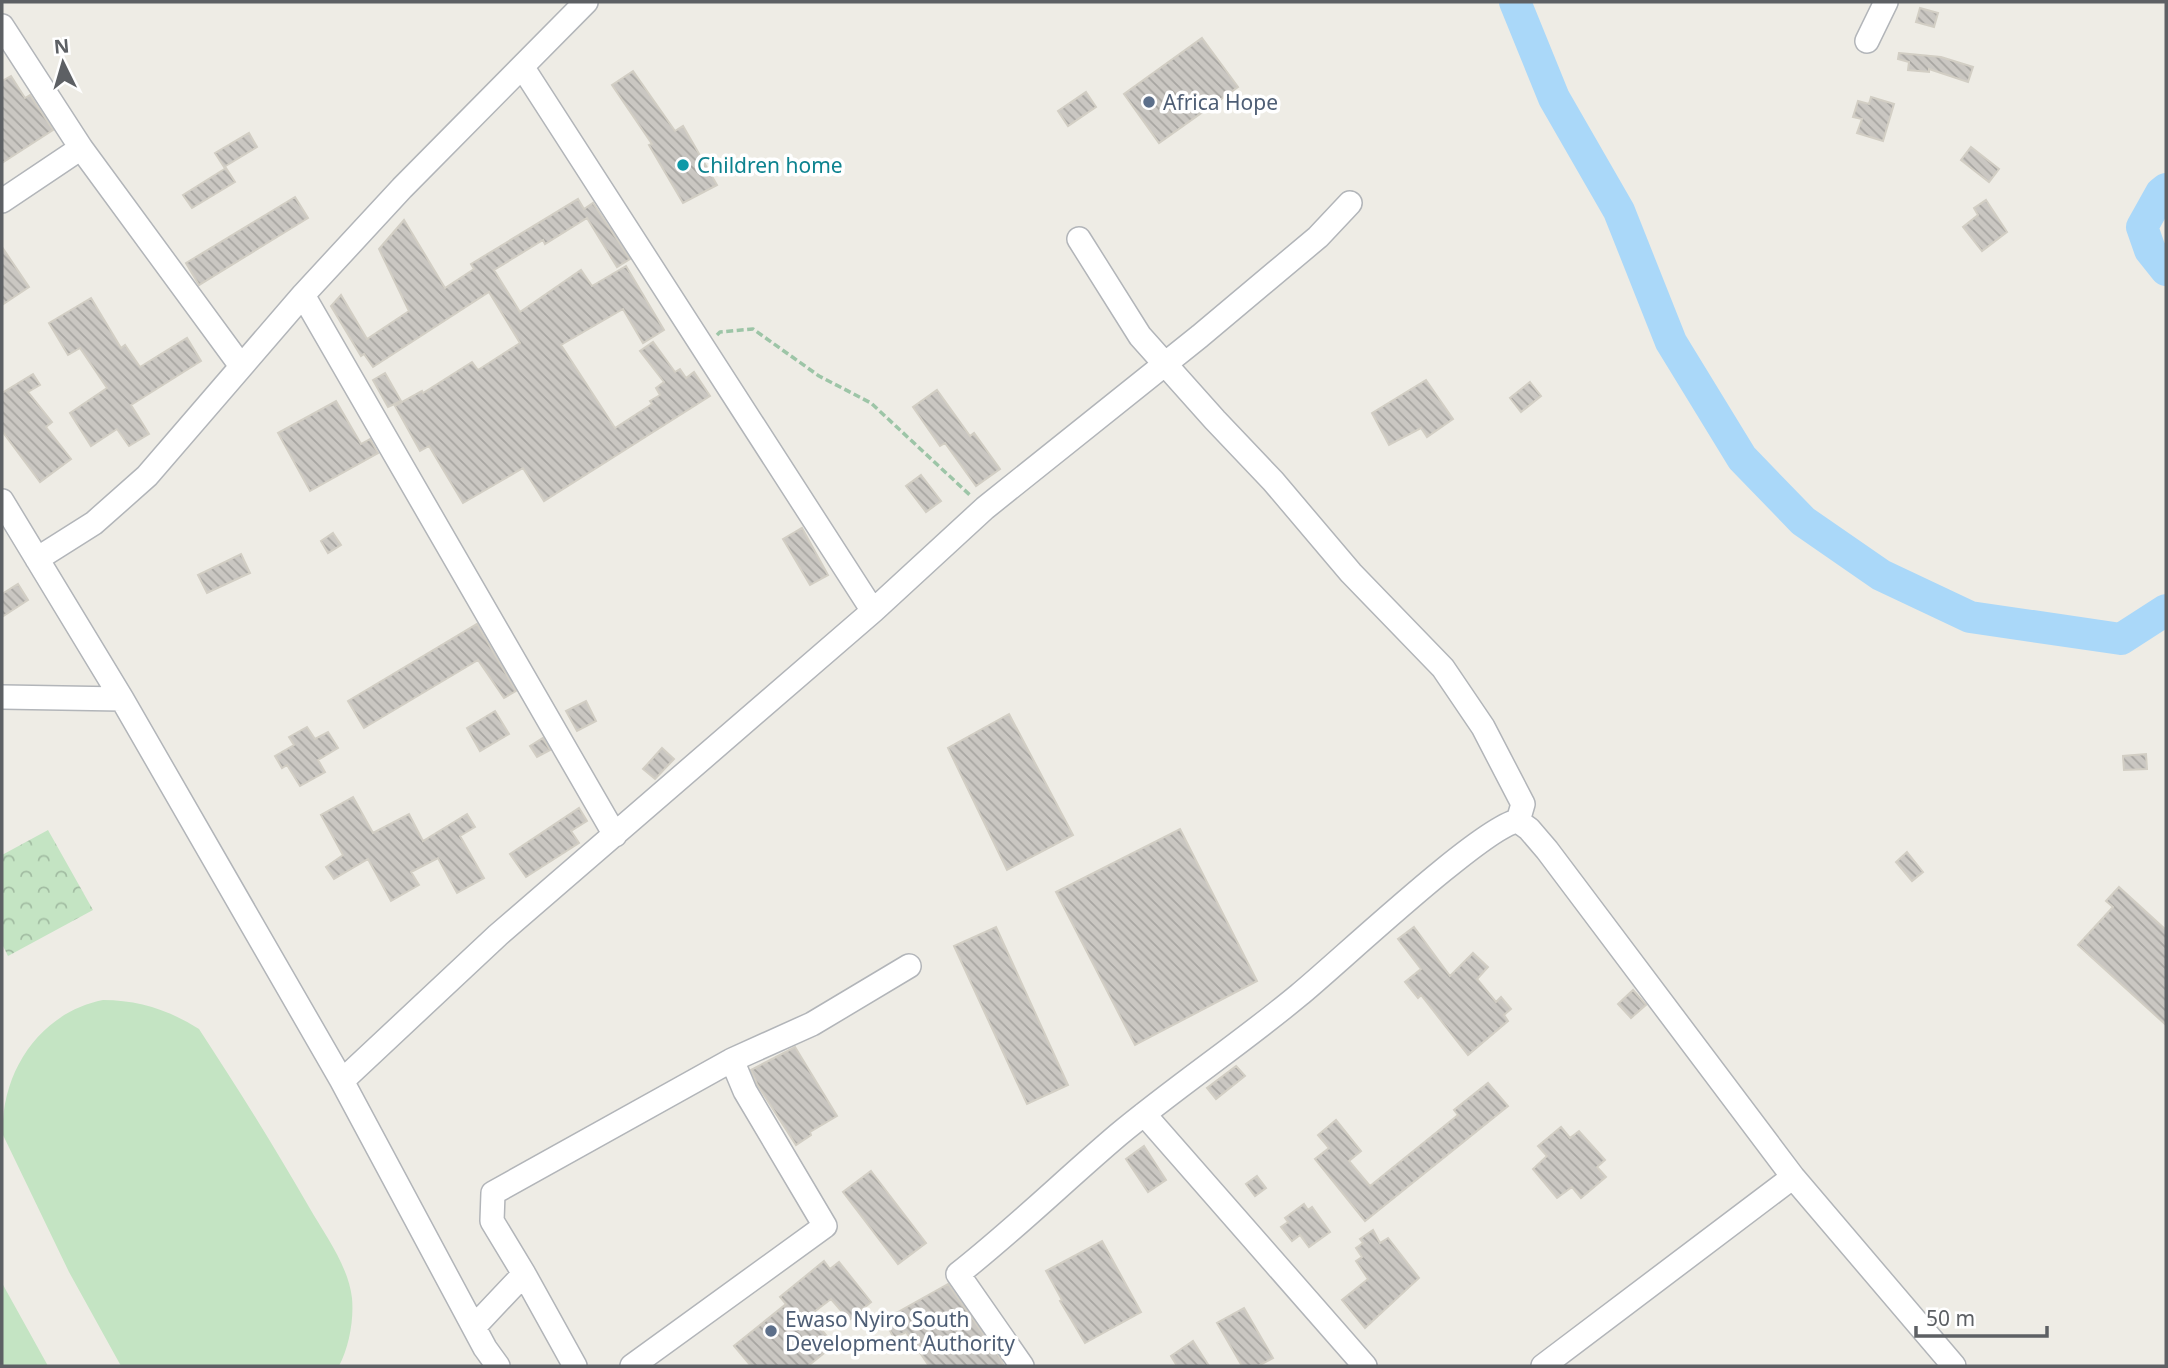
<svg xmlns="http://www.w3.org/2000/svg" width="2168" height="1368" viewBox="0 0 2168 1368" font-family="'Noto Sans',sans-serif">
<defs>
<pattern id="forest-crowns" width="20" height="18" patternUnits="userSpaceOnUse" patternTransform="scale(1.75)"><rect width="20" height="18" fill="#c4e4c3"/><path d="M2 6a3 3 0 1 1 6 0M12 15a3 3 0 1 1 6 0" fill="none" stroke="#a2bca2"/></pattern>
<pattern id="building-back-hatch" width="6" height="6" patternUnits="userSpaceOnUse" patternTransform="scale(1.75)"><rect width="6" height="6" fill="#cac7c2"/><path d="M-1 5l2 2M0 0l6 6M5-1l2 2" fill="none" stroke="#a7a5a1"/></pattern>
</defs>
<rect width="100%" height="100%" fill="#eeece5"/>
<path fill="#c4e4c3" d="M103,1000C138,1000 169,1010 199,1029C237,1087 274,1146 309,1207C325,1235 348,1265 352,1298C354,1320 349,1347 339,1366H121L69,1272L3,1135C0,1072 41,1012 103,1000Z
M2,1283L48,1366H2Z"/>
<path fill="url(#forest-crowns)" d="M48,830L93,910L8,956L2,944V855Z"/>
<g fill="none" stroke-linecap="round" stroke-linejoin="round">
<path stroke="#aad8f9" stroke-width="32" d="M1515,2L1554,98L1619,211L1671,342L1742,458L1803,521L1881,575L1970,617L2121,639L2166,610
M2166,189L2161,193L2142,227L2150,250L2166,270"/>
</g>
<path fill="url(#building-back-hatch)" stroke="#d2cec4" stroke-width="2" d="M1920,8L1938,13L1934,27L1916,22Z
M1202,38L1238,87L1159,143L1124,94Z
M1899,53L1941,57L1973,67L1968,82L1929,69V72L1908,70L1909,62L1898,59Z
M633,71L675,131L683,126L717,185L683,203L649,145L652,144L612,85Z
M11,76L25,98L30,95L53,130L2,163V81Z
M1086,92L1096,107L1068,126L1058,111Z
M1871,97L1894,104L1883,141L1857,133L1862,119L1853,117L1858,101L1869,104Z
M249,133L257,147L224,167L215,153Z
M1971,147L1999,169L1989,182L1961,160Z
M226,168L235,182L192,208L183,195Z
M295,197L308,218L199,285L186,263Z
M578,199L584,209L593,203L630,259L617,267L587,218L545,244L543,240L494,270L520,312L581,270L592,286L626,266L664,330L643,343L623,309L561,345L615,428L652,404L650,401L660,395L656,388L664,382L640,351L653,342L675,372L680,369L686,378L694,372L710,396L544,501L523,468L463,503L429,446L420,451L395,406L422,391L423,393L472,362L478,370L520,343L489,292L373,367L364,354L361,356L331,306L341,295L367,339L409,311L379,249L404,220L445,288L474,269L471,264Z
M1986,200L2007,232L1982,251L1963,227L1978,215L1974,208Z
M2,247L29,287L2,305Z
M91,298L121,348L125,345L140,367L187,338L201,361L131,405L149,434L129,446L117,429L91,446L70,413L107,388L80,348L68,355L49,323Z
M385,373L401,401L388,407L373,380Z
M33,374L40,385L28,392L52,422L46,427L71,459L40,482L2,431V393Z
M1426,380L1453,419L1427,437L1421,428L1389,445L1372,413Z
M1530,382L1541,396L1521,412L1510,398Z
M937,390L970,436L974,433L1000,469L976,486L945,443L940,446L913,407Z
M336,401L361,444L370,439L378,453L310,491L278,433Z
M921,475L941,501L926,512L906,486Z
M802,528L828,575L810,585L783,539Z
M333,533L341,545L328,553L321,541Z
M241,554L250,573L207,593L198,575Z
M18,584L28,600L2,617V594Z
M477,624L516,691L504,698L478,660L364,728L348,701Z
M586,701L596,721L577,731L566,711Z
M495,711L509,734L480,751L467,728Z
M1009,714L1073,835L1007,870L948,748Z
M307,727L315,739L328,732L338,748L318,760L325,772L300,786L287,765L282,768L275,756L294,745L289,737Z
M543,738L550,750L537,757L530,746Z
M662,748L674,759L655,779L643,769Z
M2146,754L2147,769L2124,770L2123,756Z
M353,797L373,833L409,814L423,841L467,814L475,827L460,836L484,878L457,893L438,858L411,872L419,885L391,901L368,859L334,879L326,867L343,855L321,815Z
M579,808L587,821L571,831L579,843L526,877L510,854Z
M1180,829L1257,981L1135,1045L1056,892Z
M1907,852L1923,872L1912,881L1896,862Z
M2119,887L2166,930V1025L2078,945L2113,907L2106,901Z
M996,927L1068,1085L1027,1104L954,946Z
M1414,927L1450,976L1473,953L1488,967L1477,979L1496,1002L1501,997L1511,1009L1504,1015L1508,1021L1468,1055L1421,995L1418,998L1405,982L1421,969L1398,939Z
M1633,990L1646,1005L1631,1018L1618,1004Z
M795,1047L837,1116L810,1132L811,1135L796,1145L757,1084L751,1070Z
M1236,1066L1245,1076L1216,1099L1207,1088Z
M1488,1083L1508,1106L1365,1221L1315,1159L1329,1148L1318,1135L1336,1120L1361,1151L1349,1161L1370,1186L1458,1115L1454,1110Z
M1561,1127L1570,1138L1579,1131L1605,1160L1597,1167L1606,1177L1581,1198L1572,1187L1557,1198L1533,1169L1547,1156L1538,1146Z
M1144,1146L1166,1180L1148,1192L1126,1159Z
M871,1171L926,1243L898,1264L843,1192Z
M1257,1176L1266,1188L1255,1196L1246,1184Z
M1304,1204L1308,1210L1312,1207L1330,1232L1309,1247L1300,1235L1292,1241L1281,1227L1288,1222L1285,1218Z
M1373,1230L1380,1243L1388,1238L1419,1278L1365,1328L1342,1300L1368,1279L1356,1261L1362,1257L1356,1248L1363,1243L1360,1239Z
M1102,1241L1141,1312L1085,1343L1060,1301L1062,1300L1046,1271Z
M824,1261L830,1269L839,1262L871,1302L849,1320L831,1299L810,1315L834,1345L808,1366H751L734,1346L786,1304L780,1297Z
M948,1284L1000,1358L1004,1366H929L906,1332L894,1338L884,1320Z
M1244,1308L1273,1358L1258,1366H1242L1217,1323Z
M1193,1341L1209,1366H1177L1171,1356Z"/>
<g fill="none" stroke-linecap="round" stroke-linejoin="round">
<g stroke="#b2b5b9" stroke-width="26">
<path id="minor" d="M2,26L81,148L241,366
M1867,41L1886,2
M523,68L873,611
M2,201L81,148
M1079,239L1140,336L1215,420L1273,481L1351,573L1443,668L1483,727L1523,804L1518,821
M303,295L615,835
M2,501L122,699
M37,559L94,523L147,476L303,295L402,188L586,2
M2,697L122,699L342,1081L485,1348L498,1366
M342,1081L498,935L873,611L985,508L1200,336L1318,237L1350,203
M1144,1114L1365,1366
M524,1274L492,1221L493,1193L732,1060
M474,1327L524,1274L575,1366
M632,1366L825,1226L745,1091L732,1060L812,1024L909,966
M1022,1366L958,1274C1014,1230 1064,1181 1118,1135C1177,1086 1240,1044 1299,995C1336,965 1484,825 1518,821L1529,829L1547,850L1793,1177L1954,1366
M1543,1366L1793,1177"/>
</g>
<path stroke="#9dc5a7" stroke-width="3.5" stroke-dasharray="7 3.5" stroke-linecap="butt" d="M717,335L720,332L753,329L819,376L871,403L972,497"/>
<use href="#minor" stroke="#fff" stroke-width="23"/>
</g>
<g fill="#5c6f8a" stroke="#fff" stroke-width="2.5">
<circle cx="1149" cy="102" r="7"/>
<circle cx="771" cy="1331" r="7"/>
</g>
<circle fill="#0f9aa8" stroke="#fff" stroke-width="2.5" cx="683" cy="165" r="7"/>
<g text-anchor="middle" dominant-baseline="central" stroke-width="7" stroke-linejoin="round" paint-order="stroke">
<g font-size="21" fill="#4e5e75" stroke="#fff" text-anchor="start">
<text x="1163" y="102">Africa Hope</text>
<text x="785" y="1319">Ewaso Nyiro South<tspan x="785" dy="24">Development Authority</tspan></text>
</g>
<g font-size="21" fill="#0d838f" stroke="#fff" text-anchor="start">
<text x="697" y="165">Children home</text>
</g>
</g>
<rect width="2168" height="1368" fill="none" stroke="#5d6064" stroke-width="7"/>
<g transform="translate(63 63) rotate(355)" stroke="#ffffff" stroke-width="5" paint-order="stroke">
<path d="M0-5L12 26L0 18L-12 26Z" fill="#5d6064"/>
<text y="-10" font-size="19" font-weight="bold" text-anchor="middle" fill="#5d6064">N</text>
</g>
<path d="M1916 1326v10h131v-10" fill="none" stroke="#5d6064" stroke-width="3.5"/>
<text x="1926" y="1326" font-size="21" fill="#5d6064" stroke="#ffffff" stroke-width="5" paint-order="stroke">50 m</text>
</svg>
